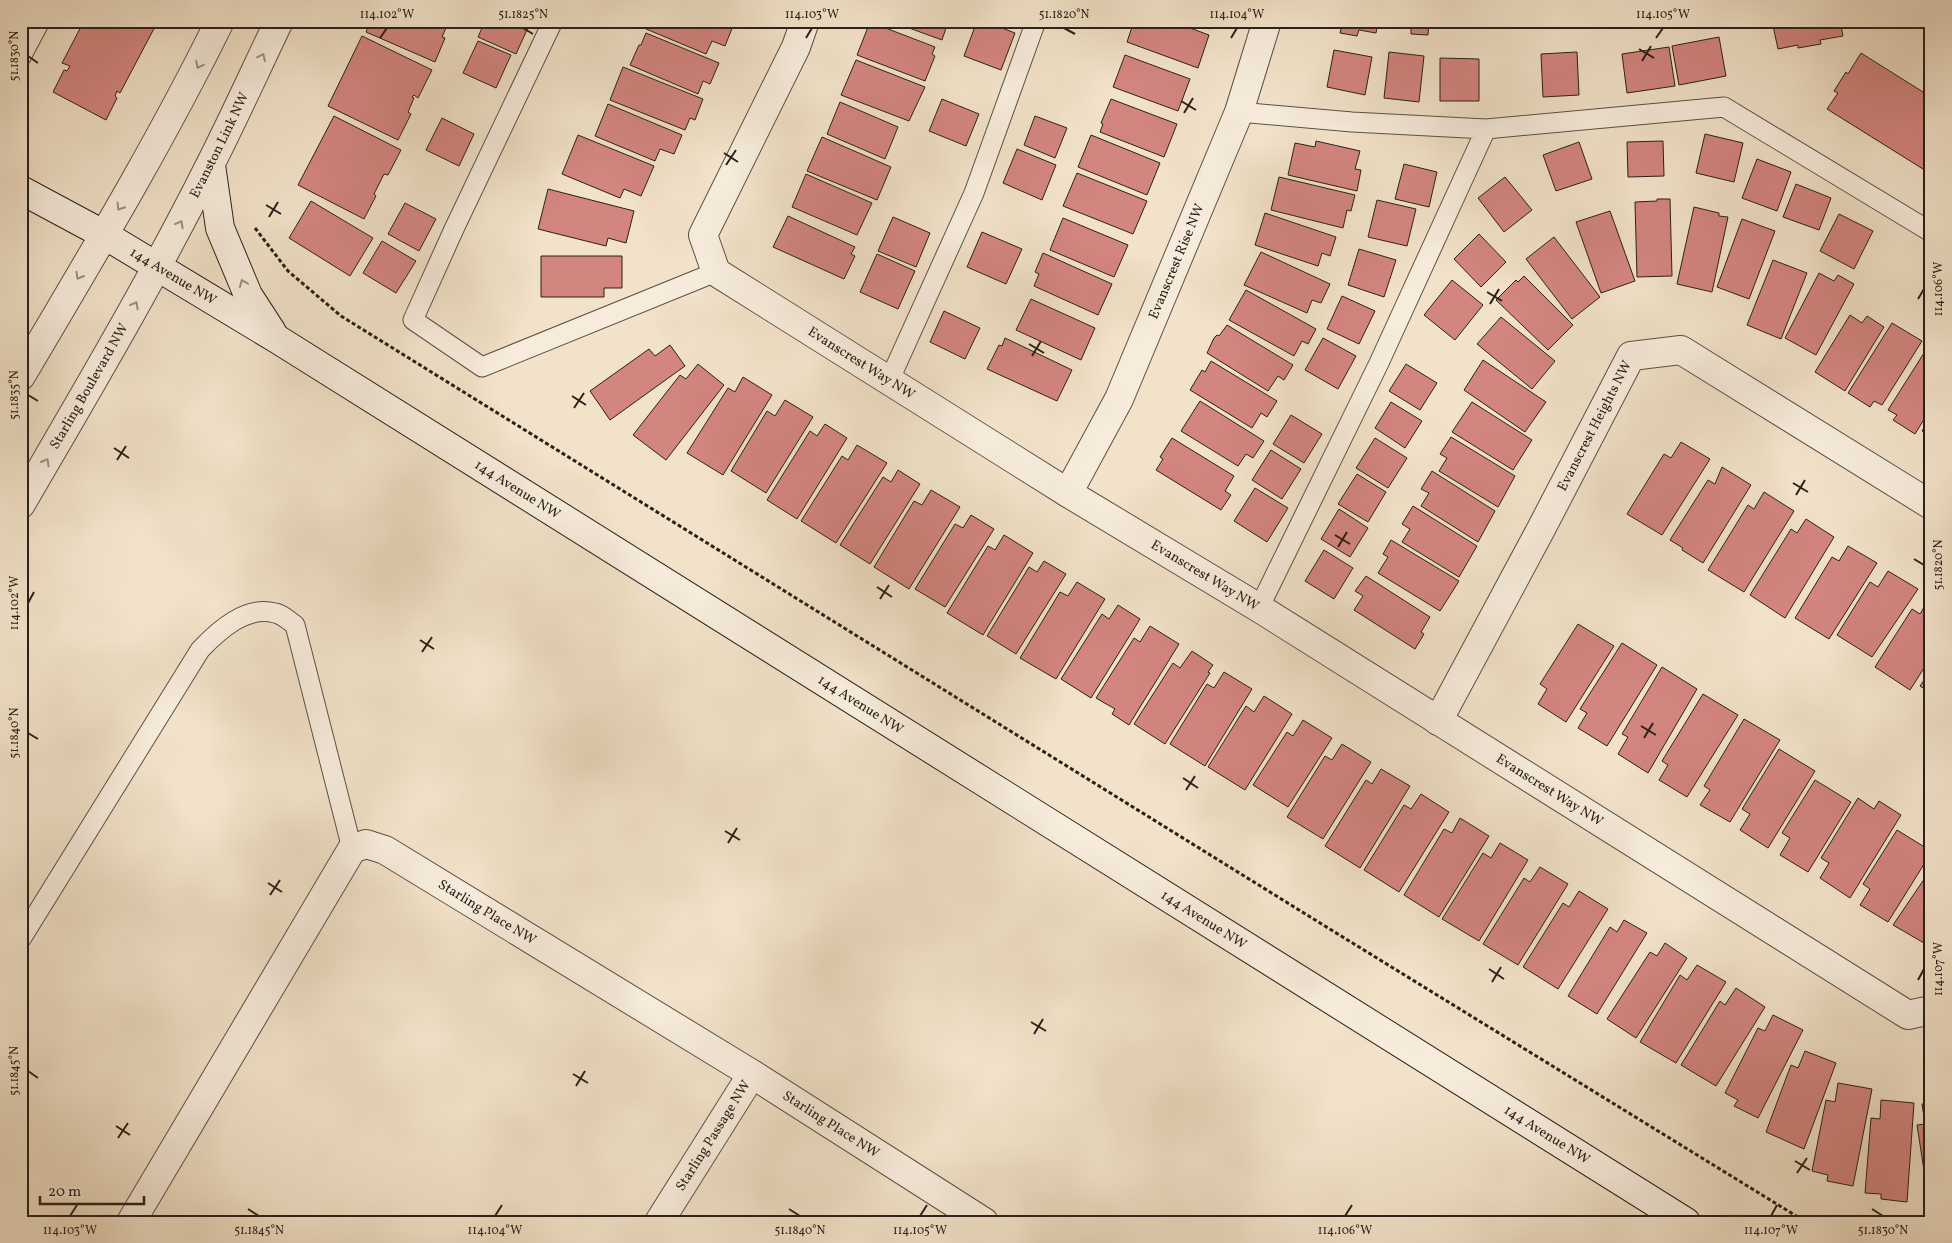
<svg xmlns="http://www.w3.org/2000/svg" width="1952" height="1243" viewBox="0 0 1952 1243" font-family="Vollkorn,serif">
<rect width="100%" height="100%" fill="#f2e2c9"/>
<filter id="stains"><feTurbulence type="fractalNoise" baseFrequency=".004" numOctaves="4"/><feColorMatrix values="0 0 0 0 .2 0 0 0 0 .09 0 0 0 0 .02 0 0 0 .5 -.17"/></filter>
<radialGradient id="worn" r=".72"><stop offset=".6" stop-color="#630" stop-opacity="0"/><stop offset="1" stop-color="#630" stop-opacity=".3"/></radialGradient>
<path fill="#d38580" stroke="#2a2019" d="M84,21H158L120,93L117,91L115,96L117,98L106,120L53,92L64,70L67,71L70,66L62,63Z
M371,21H449L442,37L445,38L435,62L366,32Z
M485,21H531L516,54L478,37Z
M649,21H721L733,26L725,46L712,41L706,54L646,29Z
M890,21H952L950,27L947,25L942,40Z
M977,21H984L1015,33L1001,70L964,56Z
M1134,21H1171L1209,35L1198,68L1127,42Z
M1186,21H1212L1210,29Z
M1343,21H1378L1376,33L1359,30L1357,36L1340,33Z
M1393,21H1429L1428,35L1411,34V27L1393,25Z
M1443,21H1463V24H1443Z
M1505,21H1526V24L1505,25Z
M1772,21H1840L1843,36L1820,40L1821,44L1798,48V45L1778,49Z
M870,22L935,47L932,54L935,56L925,81L857,55Z
M646,33L719,63L710,84L703,81L698,94L630,65L639,45H641Z
M362,36L432,70L418,98L414,95L412,97L414,98L408,112L411,114L398,140L328,106Z
M1719,37L1726,76L1679,85L1672,46Z
M478,41L511,55L496,88L463,73Z
M1669,47L1675,86L1627,93L1622,54Z
M1334,50L1372,57L1365,95L1327,87Z
M1389,52L1424,56L1419,102L1384,98Z
M1577,52L1579,95L1543,97L1541,54Z
M1861,53L1931,97V174L1827,109L1838,93L1834,91L1846,72L1848,74Z
M1125,55L1190,79L1178,111L1113,87Z
M1440,58L1479,59V101H1440Z
M856,60L925,87L909,121L841,95Z
M623,67L703,99L695,120L690,118L685,130L610,100Z
M942,99L979,114L966,146L929,131Z
M1111,99L1177,124L1164,157L1100,132L1103,124L1101,123Z
M840,102L898,127L885,159L827,134Z
M608,104L682,135L674,154L660,149L655,161L595,136Z
M334,116L401,150L388,175L384,174L374,194L376,196L364,219L298,185Z
M1035,116L1067,128L1055,158L1024,145Z
M442,118L474,134L459,166L426,150Z
M1705,134L1743,143L1734,182L1696,173Z
M578,135L654,166L641,196L624,189L620,198L562,174Z
M1091,135L1160,163L1147,195L1078,167Z
M822,137L891,167L877,200L807,171Z
M1316,141L1360,151L1355,169L1361,170L1357,191L1288,175L1295,143L1315,147Z
M1663,141L1664,176L1628,177L1627,142Z
M1579,142L1592,179L1556,191L1543,155Z
M1017,149L1056,165L1042,200L1003,183Z
M1757,159L1791,172L1777,211L1742,198Z
M1404,164L1437,172L1429,207L1395,199Z
M1077,173L1147,201L1133,234L1063,206Z
M806,174L872,203L857,235L792,207Z
M1279,177L1355,195L1351,211L1347,210L1343,228L1271,210Z
M1505,177L1532,210L1504,232L1478,198Z
M1796,184L1831,198L1819,230L1783,217Z
M548,189L634,211L626,243L608,238L606,246L538,229Z
M1657,199H1670L1672,276L1637,277L1635,202L1657,201Z
M1377,200L1416,209L1407,246L1368,237Z
M311,201L373,238L350,276L289,238Z
M405,203L436,219L419,251L388,234Z
M1694,207L1719,213V216L1728,217L1712,292L1677,284Z
M1610,211L1635,281L1601,293L1576,222Z
M1265,213L1336,237L1330,256L1322,253L1318,266L1255,245Z
M1839,214L1873,231L1854,269L1820,251Z
M788,216L855,247L851,254L855,256L844,279L773,247Z
M893,217L930,233L916,267L878,251Z
M1063,218L1128,245L1114,277L1050,250Z
M1742,219L1775,231L1749,299L1717,287Z
M982,232L1022,249L1006,284L967,267Z
M1479,234L1506,262L1481,287L1454,259Z
M1554,237L1600,297L1572,319L1526,259Z
M382,241L416,261L396,293L363,273Z
M1359,249L1396,260L1384,297L1348,285Z
M1261,252L1330,284L1321,303L1312,300L1307,313L1244,285Z
M1043,253L1112,284L1098,315L1034,286L1039,274L1035,272Z
M877,254L915,271L898,309L860,292Z
M541,256H622V288H604V297H541Z
M1773,260L1807,273L1781,339L1747,325Z
M1819,273L1834,281L1838,275L1854,284L1816,355L1785,338Z
M1524,276L1573,325L1548,350L1496,300L1516,280L1518,282Z
M1452,280L1483,305L1455,340L1424,315Z
M1246,290L1316,329L1308,344L1302,341L1294,356L1229,320Z
M1342,296L1375,311L1359,344L1327,329Z
M1031,299L1095,328L1081,360L1016,330Z
M944,311L980,328L965,359L930,342Z
M1850,315L1862,323L1867,316L1884,327L1845,391L1815,372Z
M1501,317L1555,361L1532,389L1477,344Z
M1892,323L1922,341L1882,405L1874,401L1870,407L1848,393Z
M1227,325L1293,365L1284,380L1278,376L1268,391L1207,353L1214,338L1217,335L1219,336Z
M1005,338L1072,370L1057,401L987,369L999,345L1002,346Z
M1323,338L1356,356L1338,389L1305,370Z
M670,345L685,366L610,420L590,391L649,349L655,356Z
M1929,345L1931,346V408L1915,434L1893,420L1897,415L1888,410Z
M1483,360L1546,402L1525,432L1464,390Z
M1211,361L1277,401L1267,417L1261,413L1252,428L1190,390L1202,370L1205,372Z
M698,364L724,385L666,460L633,435L680,375L686,379Z
M1406,364L1437,383L1420,410L1389,391Z
M743,377L772,395L723,475L687,453L728,388L735,392Z
M785,400L813,417L766,493L731,471L767,411L775,416Z
M1200,401L1264,441L1253,458L1246,454L1238,466L1181,431Z
M1391,402L1422,421L1405,448L1375,428Z
M1472,402L1532,440L1513,470L1452,432Z
M1291,415L1322,434L1304,463L1273,444Z
M1931,417V444L1926,442L1930,435L1922,431Z
M825,424L847,438L797,519L767,500L810,431L817,436Z
M1451,437L1515,476L1498,507L1439,471L1447,458L1440,454Z
M1172,438L1234,476L1225,491L1231,495L1221,510L1156,470L1163,459L1160,457Z
M1375,438L1407,458L1388,488L1356,468Z
M1681,442L1710,459L1662,535L1627,514L1664,454L1671,458Z
M857,445L887,463L836,543L801,521L842,456L848,460Z
M1271,450L1301,469L1282,499L1252,480Z
M1722,467L1751,485L1703,563L1682,550L1683,548L1670,540L1708,480L1715,484Z
M898,470L920,484L870,564L840,545L883,477L891,482Z
M1432,471L1495,511L1478,542L1421,506L1429,493L1421,489Z
M1357,474L1386,492L1368,522L1338,504Z
M1255,488L1288,508L1267,542L1234,521Z
M931,490L960,507L909,589L874,567L914,501L922,505Z
M1764,492L1794,511L1744,592L1708,570L1748,505L1754,509Z
M1413,506L1477,546L1459,577L1402,542L1410,529L1402,524Z
M1339,509L1368,528L1350,557L1321,539Z
M971,515L994,529L945,607L915,589L955,524L963,528Z
M1806,519L1834,537L1785,618L1750,595L1791,529L1797,533Z
M1004,535L1033,553L983,635L947,613L988,546L995,550Z
M1391,540L1459,581L1440,611L1378,573L1388,557L1383,554Z
M1848,546L1877,563L1829,639L1795,618L1832,557L1839,561Z
M1324,550L1353,568L1334,599L1305,581Z
M1044,561L1066,574L1016,654L987,636L1029,567L1037,572Z
M1888,571L1918,589L1872,657L1837,635L1870,582L1878,587Z
M1366,576L1430,617L1421,632L1424,634L1415,649L1354,610L1363,596L1355,591Z
M1077,582L1105,599L1056,679L1020,658L1060,592L1068,596Z
M1930,597L1931,657L1910,690L1875,667L1912,609L1920,614Z
M1118,605L1140,619L1091,698L1061,679L1102,614L1109,619Z
M1578,624L1614,646L1566,722L1538,704L1547,689L1540,684Z
M1150,626L1179,644L1129,725L1112,714L1115,709L1096,698L1134,638L1140,642Z
M1622,643L1657,665L1607,746L1578,728L1587,713L1580,709Z
M1192,651L1213,665L1208,672L1210,673L1165,744L1134,724L1173,663L1180,668Z
M1662,667L1697,689L1648,773L1618,754L1628,737L1622,734Z
M1931,670V693L1920,686Z
M1224,672L1252,689L1205,766L1170,744L1207,684L1214,688Z
M1703,694L1738,715L1687,797L1659,780L1668,765L1662,761Z
M1264,696L1292,714L1245,790L1208,767L1246,706L1254,712Z
M1744,719L1780,740L1730,822L1700,805L1710,790L1704,786Z
M1303,720L1332,738L1288,807L1253,785L1287,732L1293,736Z
M1342,744L1371,762L1323,839L1287,817L1325,756L1332,760Z
M1779,749L1815,771L1768,848L1740,830L1750,814L1742,809Z
M1381,769L1410,786L1360,868L1325,846L1366,780L1372,784Z
M1815,780L1851,802L1808,872L1780,855L1790,838L1782,833Z
M1421,794L1449,812L1399,892L1364,870L1404,805L1411,809Z
M1858,798L1874,809L1879,801L1901,815L1850,898L1820,878L1829,863L1821,858Z
M1460,818L1489,836L1439,917L1404,895L1444,829L1452,833Z
M1897,830L1931,851V853L1888,922L1860,905L1870,889L1863,884Z
M1500,843L1528,860L1479,941L1442,919L1483,853L1491,858Z
M1540,867L1568,884L1518,965L1483,944L1524,878L1530,882Z
M1931,869V932L1924,943L1893,925Z
M1579,891L1608,909L1558,989L1523,967L1563,903L1569,907Z
M1624,920L1647,933L1597,1014L1568,996L1610,927L1617,932Z
M1665,943L1687,958L1636,1038L1607,1019L1650,952L1657,956Z
M1697,965L1726,982L1676,1063L1640,1042L1680,975L1687,980Z
M1736,988L1765,1007L1716,1086L1681,1065L1720,1001L1725,1005Z
M1773,1015L1803,1030L1758,1118L1734,1106L1738,1100L1725,1093L1758,1028L1765,1031Z
M1805,1051L1836,1063L1804,1149L1766,1132L1791,1065L1798,1068Z
M1838,1083L1872,1089L1853,1186L1827,1181L1828,1175L1812,1171L1826,1100L1835,1102Z
M1881,1100L1914,1103L1907,1202L1881,1199V1194L1865,1193L1871,1118L1880,1119Z
M1931,1103V1203H1929L1917,1125L1925,1124L1922,1104Z"/>
<g fill="none" stroke-linecap="round" stroke-linejoin="round">
<g stroke="#5c5045" stroke-width="21">
<path id="service" d="M553,21L454,229L413,320L482,367L716,272
M21,57L40,21
M1239,112L1352,122L1486,129L1724,107L1931,232
M889,381L974,193L1036,21
M1259,608L1379,363L1486,129
M21,939L200,650C218,631 246,605 275,613C282,614 289,621 295,625L352,849"/>
</g>
<g stroke="#5c5045" stroke-width="30">
<g id="minor">
<path id="s1" d="M805,21L796,47L703,235L716,272L1068,493L1259,608L1908,1015L1931,1010"/>
<path id="s2" d="M1068,493L1119,399L1239,112L1267,21"/>
<path id="s3" d="M1438,721L1540,531L1631,356L1681,350L1931,505"/>
<path id="s4" d="M131,1222L352,849L366,844L385,850L752,1074L984,1222"/>
<path id="s5" d="M659,1222L752,1074"/>
</g>
</g>
<g stroke="#5c5045" stroke-width="30">
<g id="tertiary">
<path d="M21,376C90,259 160,143 220,21"/>
<path id="s6" d="M21,504C86,392 152,281 210,165C234,118 256,69 279,21"/>
</g>
</g>
<g stroke="#2a2019" stroke-width="30">
<g id="secondary">
<path d="M211,165L220,228L248,295L272,332"/>
<path id="s7" d="M21,190L103,234L277,339L1686,1222"/>
</g>
</g>
<path stroke="#2a2019" stroke-width="3" stroke-dasharray="4 2.5" stroke-linecap="butt" d="M255,228L288,271L341,316L1320,923L1806,1222"/>
<use href="#service" stroke="#f7ecdc" stroke-width="19"/>
<use href="#minor" stroke="#f7ecdc" stroke-width="28"/>
<use href="#tertiary" stroke="#f7ecdc" stroke-width="28"/>
<use href="#secondary" stroke="#f7ecdc" stroke-width="28"/>
</g>
<defs><path id="oneway-chevron" d="M-2-3.5L2.5 0L-2 3.5" fill="none" stroke-width="1.6" stroke-linecap="round" stroke-linejoin="round" transform="scale(1.25)"/></defs>
<g stroke="#9b9084">
<use href="#oneway-chevron" transform="translate(262 57) rotate(-65)"/>
<use href="#oneway-chevron" transform="translate(199 65) rotate(116)"/>
<use href="#oneway-chevron" transform="translate(120 207) rotate(122)"/>
<use href="#oneway-chevron" transform="translate(180 224) rotate(-62)"/>
<use href="#oneway-chevron" transform="translate(79 276) rotate(120)"/>
<use href="#oneway-chevron" transform="translate(243 283) rotate(-112)"/>
<use href="#oneway-chevron" transform="translate(135 305) rotate(-61)"/>
<use href="#oneway-chevron" transform="translate(46 462) rotate(-60)"/>
</g>
<path fill="none" stroke="#2a2019" stroke-width="2" d="M523,28L533,34M1064,28L1075,34M380,38L387,28M806,38L812,28M1231,38L1237,28M1656,38L1663,28M1639,49L1654,58M28,56L38,63M1642,61L1651,46M1181,101L1196,110M1184,113L1193,98M724,153L738,162M726,165L736,150M266,205L281,214M269,217L278,202M1487,292L1502,301M1918,299L1924,289M1490,304L1499,289M1029,344L1044,353M1032,356L1041,341M28,395L38,401M572,396L586,405M574,408L584,393M114,448L129,458M117,460L126,446M1793,483L1808,492M1796,495L1805,480M1335,535L1350,544M1338,547L1347,532M1914,559L1924,565M877,587L892,597M880,599L889,585M28,603L34,592M420,640L434,649M422,652L432,637M1641,726L1656,735M28,733L38,739M1644,738L1653,723M1183,778L1198,788M1186,790L1195,776M725,831L740,840M728,843L737,828M268,883L282,892M270,895L280,880M1489,969L1504,979M1918,980L1924,969M1492,982L1501,967M1031,1022L1046,1031M1034,1034L1043,1019M28,1071L38,1078M573,1074L588,1083M576,1086L585,1071M116,1126L130,1135M118,1138L128,1123M1795,1161L1810,1170M1797,1173L1807,1158M248,1209L259,1216M789,1209L800,1216M1872,1209L1883,1216M70,1216L77,1205M495,1216L502,1205M920,1216L927,1205M1345,1216L1352,1205M1771,1216L1777,1205"/>
<g text-anchor="middle" dominant-baseline="central" stroke-width="4" stroke-linejoin="round" paint-order="stroke">
<g font-size="14" fill="#2a2019" stroke="#f7ecdc">
<text stroke="none"><textPath href="#s6" startOffset="410">Evanston Link NW</textPath></text>
<text stroke="none"><textPath href="#s2" startOffset="256">Evanscrest Rise NW</textPath></text>
<text stroke="none"><textPath href="#s7" startOffset="175">144 Avenue NW</textPath></text>
<text stroke="none"><textPath href="#s1" startOffset="448">Evanscrest Way NW</textPath></text>
<text stroke="none"><textPath href="#s6" startOffset="136">Starling Boulevard NW</textPath></text>
<text stroke="none"><textPath href="#s3" startOffset="334">Evanscrest Heights NW</textPath></text>
<text stroke="none"><textPath href="#s7" startOffset="580">144 Avenue NW</textPath></text>
<text stroke="none"><textPath href="#s1" startOffset="852">Evanscrest Way NW</textPath></text>
<text stroke="none"><textPath href="#s7" startOffset="985">144 Avenue NW</textPath></text>
<text stroke="none"><textPath href="#s1" startOffset="1258">Evanscrest Way NW</textPath></text>
<text stroke="none"><textPath href="#s4" startOffset="588">Starling Place NW</textPath></text>
<text stroke="none"><textPath href="#s7" startOffset="1390">144 Avenue NW</textPath></text>
<text stroke="none"><textPath href="#s4" startOffset="992">Starling Place NW</textPath></text>
<text stroke="none"><textPath href="#s5" startOffset="102">Starling Passage NW</textPath></text>
<text stroke="none"><textPath href="#s7" startOffset="1795">144 Avenue NW</textPath></text>
</g>
</g>
<rect width="1952" height="1243" fill="none" stroke="#f2e2c9" stroke-width="55"/>
<path d="M40 1196v8h104v-8" fill="none" stroke="#2a2019" stroke-width="2.5"/>
<text x="48" y="1196" font-size="15" fill="#2a2019" stroke="#f7ecdc" stroke-width="4" paint-order="stroke">20 m</text>
<rect x="28" y="28" width="1896" height="1188" fill="none" stroke="#2a2019" stroke-width="2"/>
<g font-size="12" text-anchor="middle" fill="#2a2019">
<text x="387" y="18">114.102°W</text>
<text x="523" y="18">51.1825°N</text>
<text x="812" y="18">114.103°W</text>
<text x="1064" y="18">51.1820°N</text>
<text x="1237" y="18">114.104°W</text>
<text x="1663" y="18">114.105°W</text>
<text transform="translate(14 56) rotate(-90)" y="4">51.1830°N</text>
<text transform="translate(1938 289) rotate(-90)" y="4">114.106°W</text>
<text transform="translate(14 395) rotate(-90)" y="4">51.1835°N</text>
<text transform="translate(1938 565) rotate(-90)" y="4">51.1820°N</text>
<text transform="translate(14 603) rotate(-90)" y="4">114.102°W</text>
<text transform="translate(14 733) rotate(-90)" y="4">51.1840°N</text>
<text transform="translate(1938 969) rotate(-90)" y="4">114.107°W</text>
<text transform="translate(14 1071) rotate(-90)" y="4">51.1845°N</text>
<text x="70" y="1234">114.103°W</text>
<text x="259" y="1234">51.1845°N</text>
<text x="495" y="1234">114.104°W</text>
<text x="800" y="1234">51.1840°N</text>
<text x="920" y="1234">114.105°W</text>
<text x="1345" y="1234">114.106°W</text>
<text x="1771" y="1234">114.107°W</text>
<text x="1883" y="1234">51.1830°N</text>
</g>
<rect width="100%" height="100%" filter="url(#stains)"/>
<rect width="100%" height="100%" fill="url(#worn)"/>
</svg>
